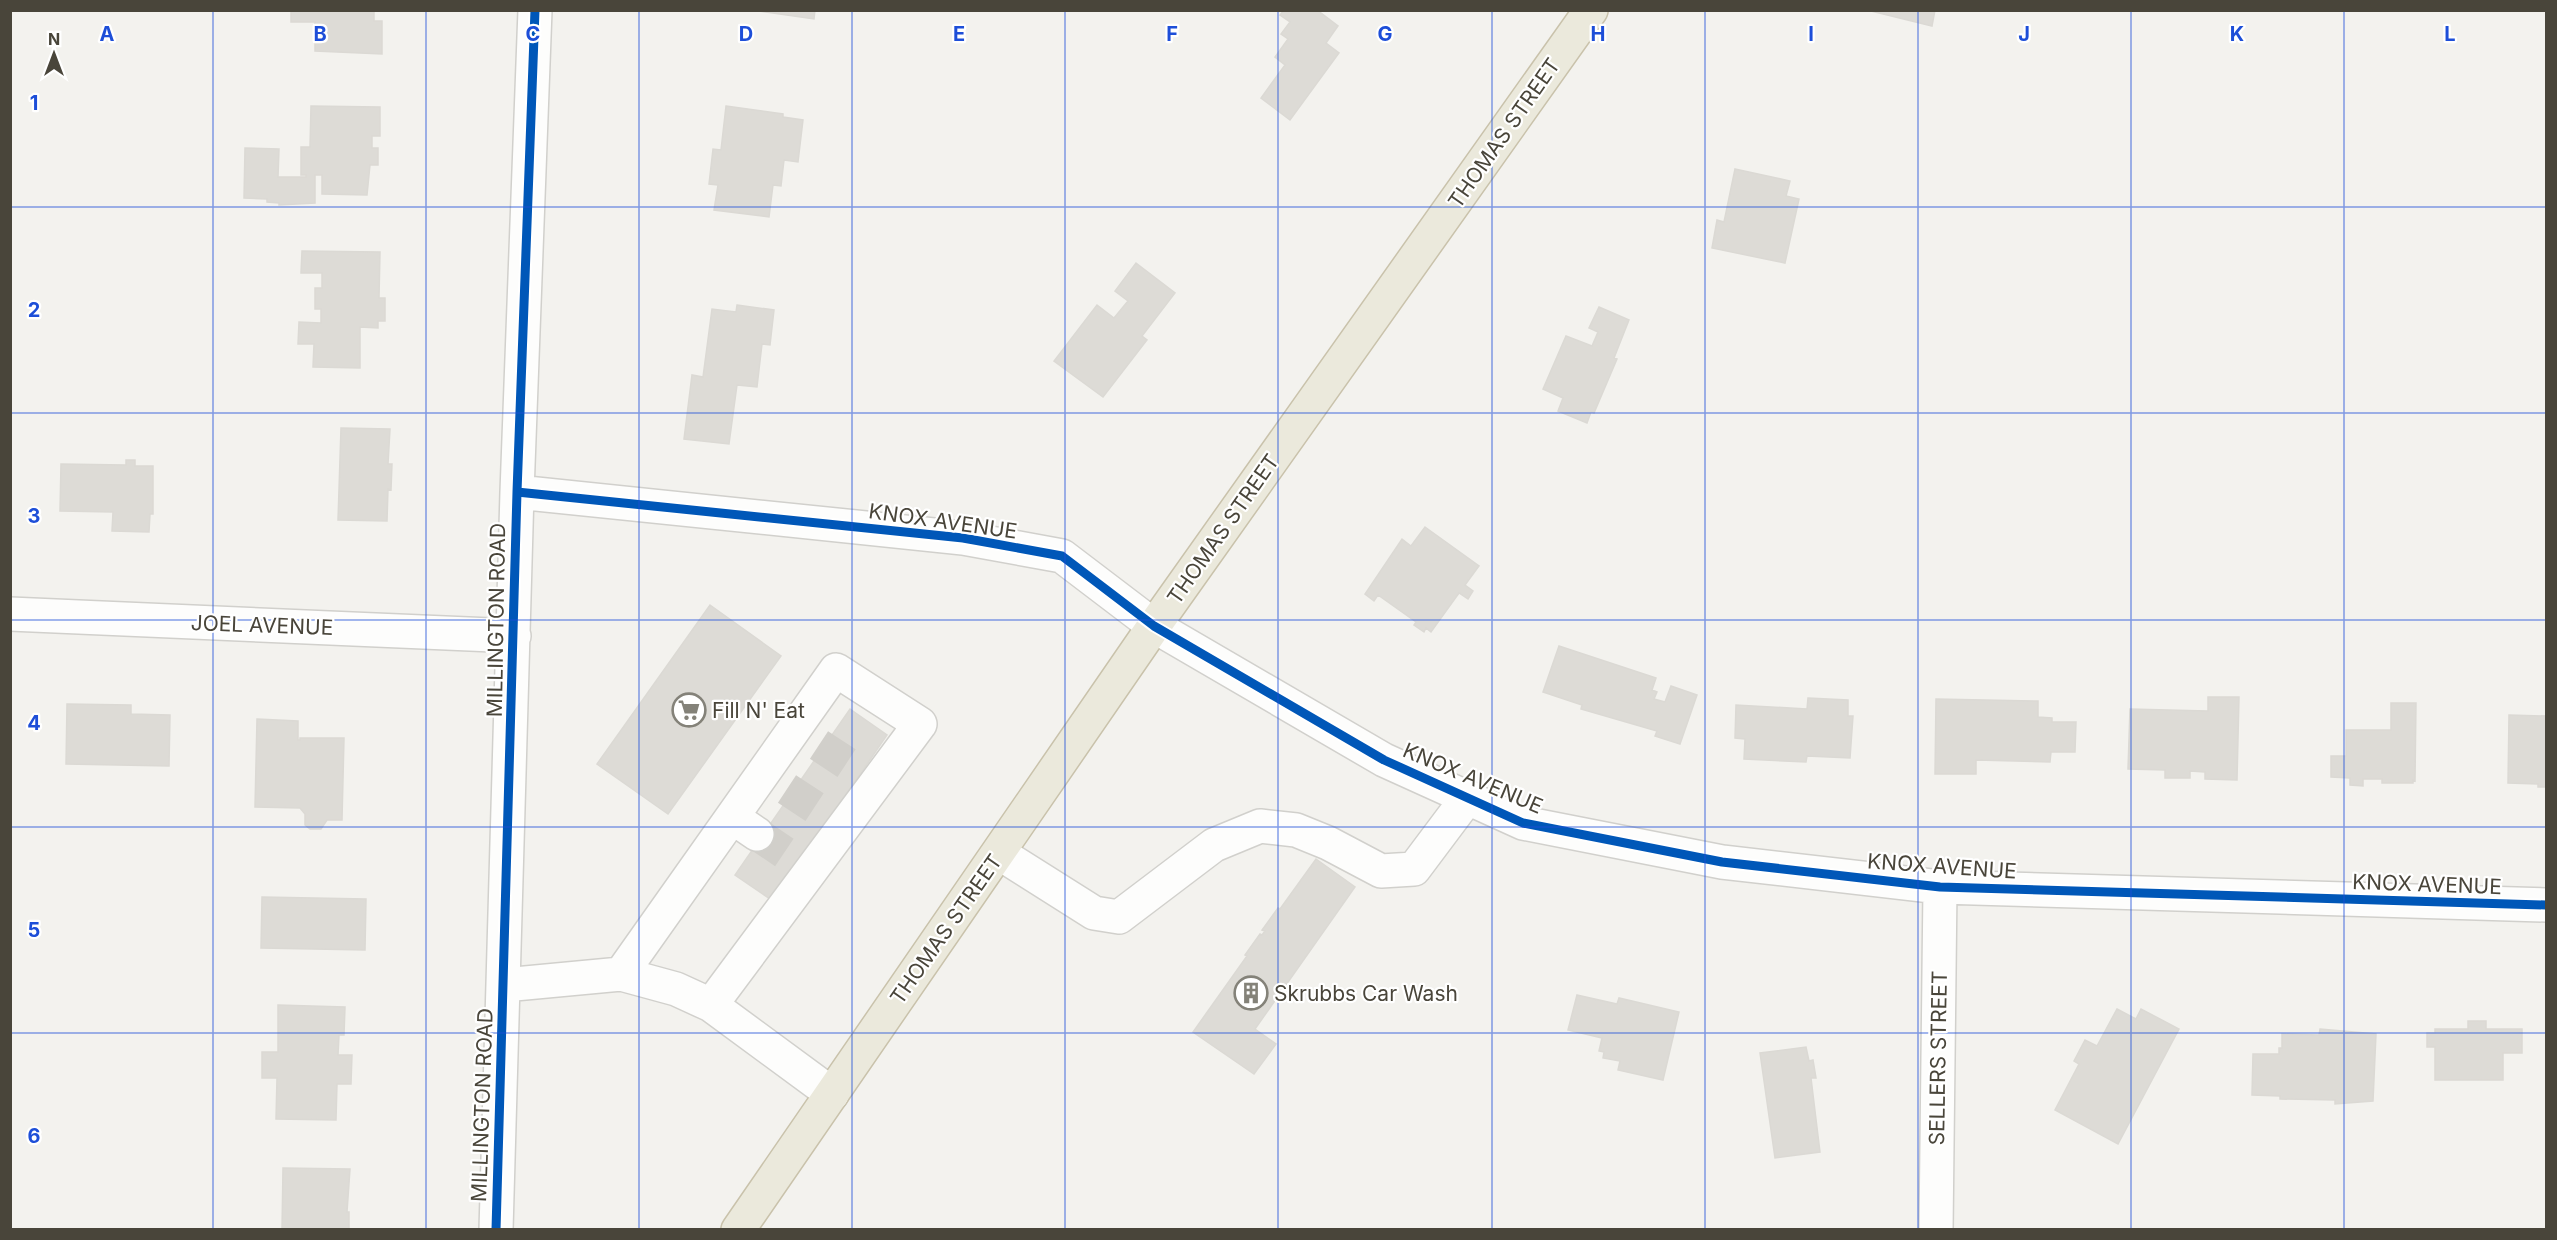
<svg xmlns="http://www.w3.org/2000/svg" width="2557" height="1240" viewBox="0 0 2557 1240" font-family="Inter,sans-serif">
<rect width="100%" height="100%" fill="#f3f2ee"/>
<path fill="#dddbd6" stroke="#dbd9d4" stroke-width="1.5" d="M291,10H374V21H382V54L315,51V22H291Z
M751,10H815L814,19Z
M1284,10H1317L1338,26L1326,43L1339,53L1290,120L1261,98L1285,65L1275,57L1288,39L1281,34L1290,22L1280,15Z
M1867,10H1935L1932,26Z
M311,106L380,107V136H372V148H378V165H370L367,195L322,194V175H315V203L279,205V203L267,202V199L244,198L245,148L279,149L278,177H306V175H301V147H310Z
M726,106L783,114V117L803,120L798,162L784,160L781,186L773,185L769,217L714,210L718,185L709,184L713,149L721,150Z
M1735,169L1790,181L1786,196L1799,199L1785,263L1712,248L1717,220L1724,222Z
M302,251L380,252L379,298H385V321H378V328L360,327V368L313,367L314,344H298L299,322L321,323V309H315V288H322V273H301Z
M1136,263L1175,293L1142,336L1147,340L1103,397L1054,361L1097,305L1114,318L1128,301L1115,291Z
M737,305L774,310L770,345L762,344L757,387L737,385L729,444L684,439L692,375L703,377L712,309L736,312Z
M1599,307L1629,320L1614,358L1617,359L1594,413L1591,412L1587,423L1558,411L1563,398L1543,389L1566,336L1592,346L1598,332L1589,328Z
M341,428L390,429L388,464H392L391,490L388,489L387,521L338,520Z
M126,460H135V466H153V514H150L149,532L112,531L113,512L60,511L61,464L126,465Z
M1425,527L1479,566L1465,585L1473,591L1468,599L1459,593L1431,632L1426,628L1424,632L1414,625L1416,622L1378,595L1374,601L1365,594L1402,539L1411,546Z
M710,605L781,656L668,814L597,764Z
M1559,646L1656,678L1652,690L1657,692L1654,699L1665,702L1671,686L1697,695L1680,744L1655,736L1657,731L1581,709L1582,705L1543,692Z
M2208,697H2239L2237,780L2205,779V772L2190,771V778H2165V770L2128,769L2130,709L2208,711Z
M1808,698L1848,700V716H1853L1850,758L1807,756L1806,762L1744,759L1745,739L1735,738L1736,705L1807,709Z
M1936,699L2038,701V717L2052,718V722H2076L2075,752H2051L2050,762L1976,760V774H1935Z
M2391,703H2416L2415,781L2413,780V783H2382V779H2363V786L2350,785V778L2331,777V756H2346V730H2391Z
M67,704L131,705V714L170,715L169,766L66,764Z
M850,709L887,735L773,901L735,875Z
M2509,715L2546,716V787H2538V784L2508,783Z
M257,719L298,721V740H300V738H344L342,820H327L321,829H310L305,825V814L300,808L255,807Z
M1316,859L1355,887L1255,1029L1276,1044L1254,1074L1193,1032L1247,956L1245,955L1260,934L1262,935L1265,931L1262,930L1278,908L1280,909Z
M262,897L366,899L365,950L261,948Z
M1577,995L1617,1004L1619,998L1679,1012L1663,1080L1618,1070L1620,1061L1603,1058L1604,1052L1599,1051L1602,1038L1568,1030Z
M278,1005L345,1007L344,1035H339L338,1055H352L351,1084H337L336,1120L276,1119L277,1078H262V1052H278Z
M2117,1009L2136,1019L2141,1009L2179,1029L2118,1144L2055,1110L2079,1064L2074,1061L2085,1040L2097,1046Z
M2468,1021H2486V1029H2522V1053H2503V1080H2435V1047H2427V1033H2435V1029H2468Z
M2320,1029L2376,1034L2373,1101L2335,1104V1100L2280,1099V1096L2252,1095L2253,1054H2279V1048H2282V1034L2319,1035Z
M1806,1047L1809,1061L1813,1060L1816,1078H1811L1820,1152L1775,1158L1760,1053Z
M283,1168L350,1169L347,1212H349V1230H282Z"/>
<g fill="none" stroke-linecap="round" stroke-linejoin="round">
<path stroke="#d1cfca" stroke-width="33" stroke-dasharray="33 16" stroke-linecap="butt" d="M819,745L857,770
M787,789L825,814
M757,834L794,859"/>
<g stroke="#d1d0cc" stroke-width="36">
<path id="minor" d="M517,492L963,538L1062,556L1154,626L1384,760L1523,823L1722,862L1940,887L2546,905
M10,614L514,636
M732,817L757,834
M999,853L1094,913L1119,917L1214,845L1260,826L1296,830L1328,843L1381,871L1414,869L1468,797
M621,974L836,670L920,724L711,1005
M504,985L621,974L676,989L711,1005L832,1094
M496,1230L517,492L535,10
M1936,1230L1940,887"/>
</g>
<g stroke="#c9c2ab" stroke-width="36">
<path id="highway" d="M738,1230L1154,626L1591,10"/>
</g>
<use href="#minor" stroke="#fdfdfc" stroke-width="33"/>
<use href="#highway" stroke="#ebe9dc" stroke-width="33"/>
<g stroke="#fff" stroke-width="13">
<path id="cycleway" d="M517,492L963,538L1062,556L1154,626L1384,760L1523,823L1722,862L1940,887L2546,905
M496,1230L517,492L535,10"/>
</g>
<use href="#cycleway" stroke="#0057b8" stroke-width="9"/>
</g>
<path fill="none" stroke="#1d4ed8" stroke-width="1.5" stroke-opacity="0.55" d="M213,10V1230M426,10V1230M639,10V1230M852,10V1230M1065,10V1230M1278,10V1230M1492,10V1230M1705,10V1230M1918,10V1230M2131,10V1230M2344,10V1230M10,207H2546M10,413H2546M10,620H2546M10,827H2546M10,1033H2546"/>
<defs>
<g id="supermarket-ring" transform="scale(1.725)"><circle r="9.5" fill="#fff" stroke="#848279" stroke-width="1.5"/><path d="M-6-5.5h2.5l.6 2H6L4.5 2H-2.5L-4.4-4H-6ZM-1.5 3.2a1.3 1.3 0 1 0 .1 0ZM3 3.2a1.3 1.3 0 1 0 .1 0Z" fill="#848279"/></g>
<g id="building-ring" transform="scale(1.725)"><circle r="9.5" fill="#fff" stroke="#848279" stroke-width="1.5"/><path d="M-4-6H4V6H1V3H-1V6H-4ZM-2.5-4.3h1.7v1.8h-1.7ZM.8-4.3h1.7v1.8H.8ZM-2.5-1h1.7V.8h-1.7ZM.8-1h1.7V.8H.8Z" fill="#848279"/></g>
</defs>
<g fill-rule="evenodd">
<use href="#supermarket-ring" x="689" y="710"/>
<use href="#building-ring" x="1251" y="993"/>
</g>
<g text-anchor="middle" dominant-baseline="central" stroke-width="4.5" stroke-linejoin="round" paint-order="stroke">
<g font-size="21" fill="#49453a" stroke="#fff">
<text transform="translate(1504 133) rotate(-55)">THOMAS STREET</text>
<text transform="translate(943 521) rotate(8)">KNOX AVENUE</text>
<text transform="translate(1223 529) rotate(-55)">THOMAS STREET</text>
<text transform="translate(496 620) rotate(-89)">MILLINGTON ROAD</text>
<text transform="translate(262 625) rotate(2)">JOEL AVENUE</text>
<text transform="translate(1473 778) rotate(23)">KNOX AVENUE</text>
<text transform="translate(1942 866) rotate(4)">KNOX AVENUE</text>
<text transform="translate(2427 884) rotate(2)">KNOX AVENUE</text>
<text transform="translate(946 929) rotate(-55)">THOMAS STREET</text>
<text transform="translate(1938 1058) rotate(-89)">SELLERS STREET</text>
<text transform="translate(482 1105) rotate(-88)">MILLINGTON ROAD</text>
</g>
<g font-size="21" fill="#49453a" stroke="#fff" text-anchor="start">
<text x="712" y="710">Fill N' Eat</text>
<text x="1274" y="993">Skrubbs Car Wash</text>
</g>
</g>
<g font-size="20" text-anchor="middle" font-weight="bold" fill="#1d4ed8" stroke="#fff" stroke-width="4.5" stroke-linejoin="round" paint-order="stroke">
<text x="107" y="41">A</text>
<text x="320" y="41">B</text>
<text x="533" y="41">C</text>
<text x="746" y="41">D</text>
<text x="959" y="41">E</text>
<text x="1172" y="41">F</text>
<text x="1385" y="41">G</text>
<text x="1598" y="41">H</text>
<text x="1811" y="41">I</text>
<text x="2024" y="41">J</text>
<text x="2237" y="41">K</text>
<text x="2450" y="41">L</text>
<text x="34" y="110">1</text>
<text x="34" y="317">2</text>
<text x="34" y="523">3</text>
<text x="34" y="730">4</text>
<text x="34" y="937">5</text>
<text x="34" y="1143">6</text>
</g>
<rect width="2557" height="1240" fill="none" stroke="#49453a" stroke-width="24"/>
<g transform="translate(54 54)" stroke="#ffffff" stroke-width="4.5" paint-order="stroke">
<path d="M0-4.5L10 22L0 15L-10 22Z" fill="#49453a"/>
<text y="-9" font-size="16" font-weight="bold" text-anchor="middle" fill="#49453a">N</text>
</g>
</svg>
